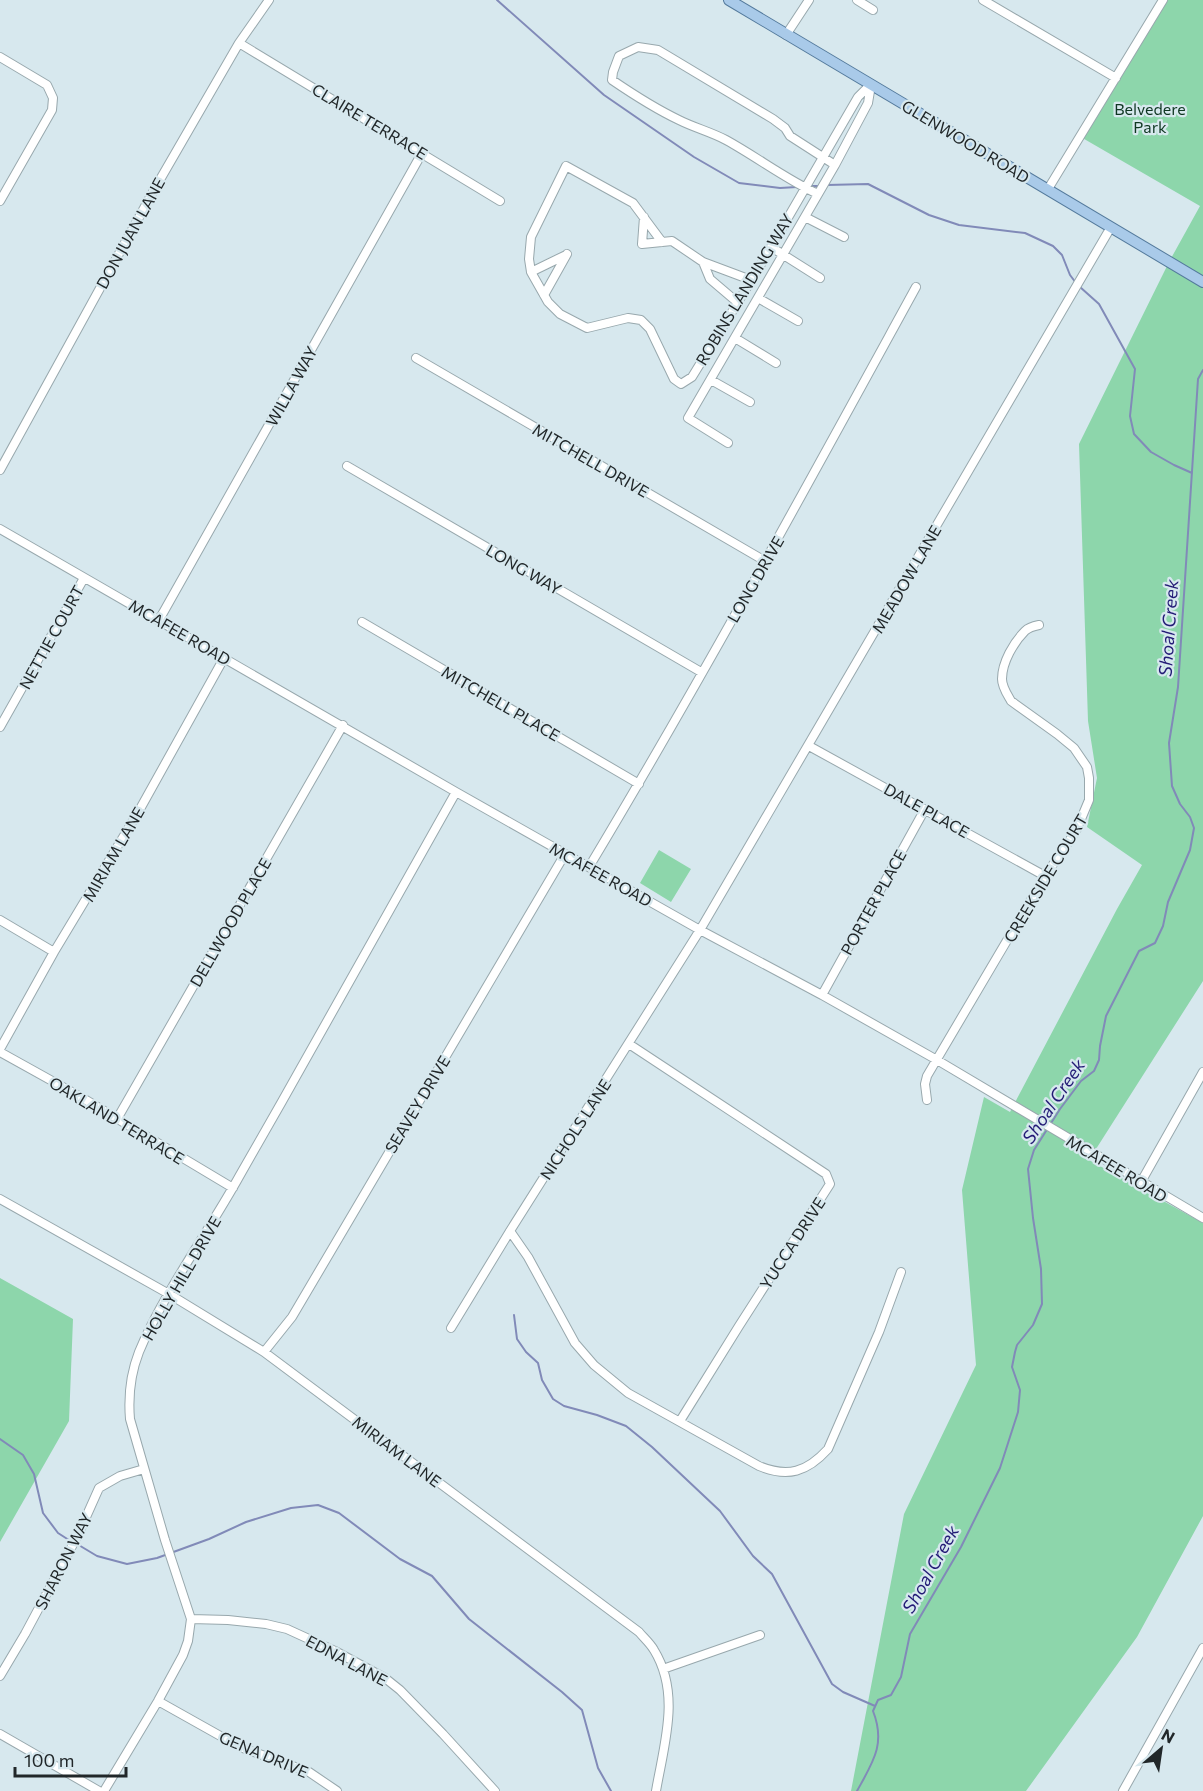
<svg xmlns="http://www.w3.org/2000/svg" width="1203" height="1791" viewBox="0 0 1203 1791" font-family="Commissioner,sans-serif">
<rect width="100%" height="100%" fill="#d7e8ee"/>
<path fill="#8dd6ab" d="M1158,0H1203V981L1089,1160L1203,1223V1516L1137,1637L1026,1791H851L904,1514L976,1365L962,1190L984,1097L1010,1112L1117,909L1142,865L1087,827L1097,778L1088,721L1079,444L1169,262L1200,206L1079,136Z
M659,850L691,869L671,902L640,883Z
M0,1278L73,1319L69,1421L0,1542Z"/>
<g fill="none" stroke-linecap="round" stroke-linejoin="round">
<path stroke="#818ab8" stroke-width="2" d="M497,0L604,95L694,157L739,183L780,188L797,187
M827,185L868,184L929,215L959,225L1025,233L1053,246L1062,255L1070,275L1076,283
M809,186H821
M1080,287L1099,304L1135,369L1130,416L1134,434L1151,452L1174,465L1192,473
M514,1315L517,1339L526,1352L538,1363L542,1380L553,1399L564,1406L597,1415L626,1426L652,1447L720,1511L753,1556L772,1574L832,1684L843,1692L875,1706
M0,1439L23,1455L34,1474L43,1513L58,1533L72,1542
M77,1544L97,1556L127,1564L157,1558L209,1539L246,1522L291,1508L318,1505L339,1513L400,1559L432,1576L469,1619L562,1692L582,1710L598,1768L611,1791
M857,1791C873,1762 886,1744 873,1711L878,1700L891,1695L901,1677L910,1634L961,1547L1000,1468L1018,1412L1020,1390L1012,1367L1015,1352L1017,1345L1033,1325L1042,1304L1041,1269L1033,1218L1028,1169L1034,1150L1060,1109L1081,1081L1094,1071L1099,1060L1100,1046L1106,1016L1139,951L1155,943L1163,926L1168,902L1190,850L1194,828L1190,817L1180,804L1172,786L1169,743L1178,687L1198,379L1203,370"/>
<g stroke="#98a8ad" stroke-width="10">
<path id="minor" d="M857,0L873,10
M983,0L1116,78
M786,35L809,0
M239,43L500,201
M0,57L47,85L53,98L52,110L0,201
M1048,189L1163,0
M818,194C787,180 757,157 726,140C711,132 695,128 679,120C656,109 634,95 612,80L613,72L619,56L638,47L658,50L773,119L785,128L790,136L835,165
M644,217L642,244L672,241L703,262L751,280
M805,217L844,237
M662,242L633,203L566,166L531,237L529,259L531,272L548,302L560,314L587,328L628,318L641,320L650,329L674,379L681,384L692,377L757,271L858,97L871,84
M771,247L820,278
M703,262L710,279L737,302
M531,272L566,255
M544,295L567,254
M758,298L798,321
M735,338L776,363
M416,358L765,561
M711,380L750,402
M728,443L688,418L835,165L868,103L871,85
M347,466L701,672
M0,470L154,190L239,43L269,0
M0,529L456,792L700,930L822,995L937,1060L1203,1218
M159,620L422,153
M362,622L639,784
M0,727L84,578
M809,746L1045,876
M589,867C703,677 809,482 916,287
M0,920L54,952
M822,995L925,809
M629,1044L826,1174L830,1184L739,1326L680,1421
M0,1049L54,952L140,809L224,658
M0,1052L81,1097L233,1188
M927,1100L925,1084L927,1076L1045,876L1076,831L1089,800V778L1087,767L1074,748L1057,734L1011,701C1007,694 1002,687 1002,679C1002,662 1014,642 1025,631C1029,627 1034,626 1039,625
M117,1119L343,725
M1141,1182L1203,1072
M0,1199L169,1294L264,1352L639,1632C643,1637 650,1643 654,1650C681,1694 664,1744 656,1791
M510,1231L528,1257L575,1343L594,1365L628,1393L759,1466C788,1478 807,1472 828,1449L879,1332L901,1272
M451,1328L510,1231L700,930L1111,227
M264,1352L292,1317L565,854
M191,1619L228,1620L266,1624L287,1629L335,1651L385,1678L400,1690L443,1734L495,1791
M663,1669L760,1635
M0,1676L25,1634L78,1535L99,1488L120,1476L144,1469
M158,1701L240,1747L309,1772L337,1791
M0,1734L99,1791
M104,1791L158,1701L183,1655L188,1641L191,1619L165,1540L130,1419C128,1395 130,1375 139,1352C164,1292 208,1233 240,1175C313,1048 384,920 456,792
M1123,1791L1203,1648"/>
</g>
<g stroke="#547a9c" stroke-width="12">
<path id="major" d="M729,0L1203,282"/>
</g>
<use href="#minor" stroke="#fff" stroke-width="8"/>
<use href="#major" stroke="#a9cae9" stroke-width="10"/>
</g>
<g text-anchor="middle" dominant-baseline="central" stroke-width="4.5" stroke-linejoin="round" paint-order="stroke">
<g font-size="16" fill="#0f3722" stroke="#d7e8ee">
<text x="1150" y="108">Belvedere<tspan x="1150" dy="18">Park</tspan></text>
</g>
<g font-size="16" fill="#212729" stroke="#d7e8ee">
<text transform="translate(370 121) rotate(31)">CLAIRE TERRACE</text>
<text transform="translate(966 141) rotate(31)">GLENWOOD ROAD</text>
<text transform="translate(130 233) rotate(-61)">DON JUAN LANE</text>
<text transform="translate(744 289) rotate(-59)">ROBINS LANDING WAY</text>
<text transform="translate(291 386) rotate(-61)">WILLA WAY</text>
<text transform="translate(591 460) rotate(30)">MITCHELL DRIVE</text>
<text transform="translate(524 569) rotate(30)">LONG WAY</text>
<text transform="translate(755 579) rotate(-60)">LONG DRIVE</text>
<text transform="translate(906 579) rotate(-60)">MEADOW LANE</text>
<text transform="translate(180 632) rotate(30)">MCAFEE ROAD</text>
<text transform="translate(51 637) rotate(-61)">NETTIE COURT</text>
<text transform="translate(501 703) rotate(30)">MITCHELL PLACE</text>
<text transform="translate(927 810) rotate(29)">DALE PLACE</text>
<text transform="translate(113 854) rotate(-60)">MIRIAM LANE</text>
<text transform="translate(601 874) rotate(29)">MCAFEE ROAD</text>
<text transform="translate(1045 878) rotate(-59)">CREEKSIDE COURT</text>
<text transform="translate(873 902) rotate(-61)">PORTER PLACE</text>
<text transform="translate(230 922) rotate(-60)">DELLWOOD PLACE</text>
<text transform="translate(417 1104) rotate(-59)">SEAVEY DRIVE</text>
<text transform="translate(117 1120) rotate(31)">OAKLAND TERRACE</text>
<text transform="translate(575 1129) rotate(-57)">NICHOLS LANE</text>
<text transform="translate(1117 1168) rotate(31)">MCAFEE ROAD</text>
<text transform="translate(792 1243) rotate(-57)">YUCCA DRIVE</text>
<text transform="translate(181 1278) rotate(-60)">HOLLY HILL DRIVE</text>
<text transform="translate(397 1451) rotate(37)">MIRIAM LANE</text>
<text transform="translate(63 1561) rotate(-63)">SHARON WAY</text>
<text transform="translate(347 1660) rotate(28)">EDNA LANE</text>
<text transform="translate(264 1754) rotate(23)">GENA DRIVE</text>
</g>
<g font-size="18" font-style="italic" fill="#231b76" stroke="#d7e8ee">
<text transform="translate(1168 628) rotate(-86)">Shoal Creek</text>
<text transform="translate(1053 1101) rotate(-56)">Shoal Creek</text>
<text transform="translate(930 1569) rotate(-61)">Shoal Creek</text>
</g>
</g>
<g transform="translate(1161 1749) rotate(29)" stroke="#d7e8ee" stroke-width="4.5" paint-order="stroke">
<path d="M0-4.5L10 22L0 15L-10 22Z" fill="#212729"/>
<text y="-9" font-size="16" font-weight="bold" text-anchor="middle" fill="#212729">N</text>
</g>
<path d="M15 1767v9h111v-9" fill="none" stroke="#212729" stroke-width="3"/>
<text x="24" y="1767" font-size="18" fill="#212729" stroke="#d7e8ee" stroke-width="4.5" paint-order="stroke">100 m</text>
</svg>
